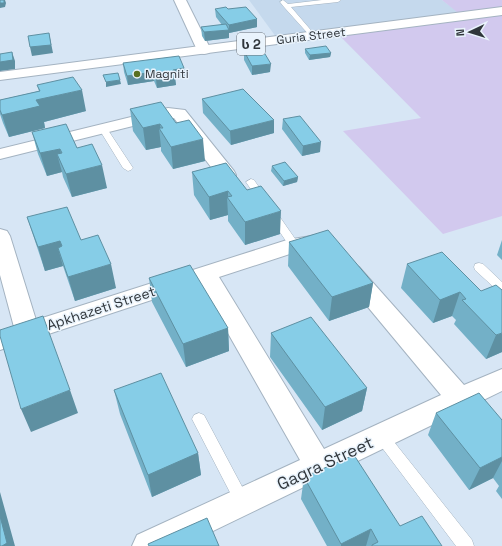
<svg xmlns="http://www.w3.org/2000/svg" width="502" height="546" viewBox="0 0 502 546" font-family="'Space Grotesk','Noto Sans Georgian',sans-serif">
<rect width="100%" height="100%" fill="#d7e6f5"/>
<path fill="#c5d9ed" d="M249,0H442L463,16L279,41Z"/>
<path fill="#d2c9ee" d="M442,0H502V216L443,234L343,131L421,118L337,33L462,16Z"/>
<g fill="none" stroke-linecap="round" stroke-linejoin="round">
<g stroke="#a4b3c1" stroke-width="1">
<path id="lane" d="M283,0L288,4L322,0H341L338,2L291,7L315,35V37H311L284,7L280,2Z
M103,126L106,127L133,168L131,170L128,171L123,168L99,129Z
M251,179L254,180L298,243L299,245L298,247H290L246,182Z
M479,263L483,264L502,282V292L498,291L475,270L474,267L475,264Z
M199,413L204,415L247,496L250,501L247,506L242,508L237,506L192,419L194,415Z
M382,431L387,433L472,540L474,546H456L377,441L375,437L377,433Z"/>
</g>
<g stroke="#a4b3c1" stroke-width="2">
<path id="street" d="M174,0H186L211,50L209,53L204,54L199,53L197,50Z
M168,108L185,110L234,171L236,175L234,179L227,181L220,179L174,118L149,122L0,159V149Z
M0,229L7,231L10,236L36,320L287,240L317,235L324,237L327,242L324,247L296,252L219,277L324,449L441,395L343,277L340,272L343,267L351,264L359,267L464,385L502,369V391L471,406L470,408L461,411L182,546H132L137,535L300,460L200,284L0,350V332L14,327L0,275Z"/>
</g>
<g stroke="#a4b3c1" stroke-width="2">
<path id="highway" d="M502,7V15L0,80V72Z"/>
</g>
<use href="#lane" fill="#fff" fill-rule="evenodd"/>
<use href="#street" fill="#fff" fill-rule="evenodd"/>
<use href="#highway" fill="#fff" fill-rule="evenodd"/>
</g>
<path fill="#73b0c7" d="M215,9H228L257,19V27L229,33V38L205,41L202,36L201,27L222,25L216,17Z
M305,49L331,53L330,57L309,60L305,53Z
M244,51L270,72L252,75L244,60Z
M123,63L184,68L185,77L175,78L176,85L157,88L154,81L128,85L124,72Z
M37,85L86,111L44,122L45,128L9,137L3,123L0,114V100L39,91Z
M202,99L274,133L231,145L203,113Z
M130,109L176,123L205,161L173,169L161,151V147L146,150L133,131Z
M283,119L320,152L302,156L282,129Z
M32,132L77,148L107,188L72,197L63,177L62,172L47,176L38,154Z
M226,163L280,234L245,245L228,221V215L210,220L194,195L192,172Z
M272,166L298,177L297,182L283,186L271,171Z
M27,217L81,240L116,288L75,301L63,266L45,271Z
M502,240V260L497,255Z
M289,242L373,283L369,307L329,321L288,266Z
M407,264L481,291L502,352L486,359L454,324L456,320L452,316L433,323L401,288Z
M149,278L228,328L229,351L186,367L152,302Z
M271,333L367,388L362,411L322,430L270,357Z
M114,390L198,453L201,475L152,497L120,414Z
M436,413L502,420V499L496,491L499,486L493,478L469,490L428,435Z
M304,477L400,526L442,546H327L301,499Z"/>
<path fill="#5e90a2" d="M4,0H5L6,3L5,7L0,8V3Z
M257,19V27L229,33V38L205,41L204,32L229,30V25Z
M49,33L53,53L32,56L30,47Z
M12,52L15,61V69L0,71V62Z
M331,53L330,57L309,60L310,55Z
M271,64L270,72L252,75V66Z
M184,68L185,77L175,78L176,85L157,88L156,79L173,70Z
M153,72L154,81L128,85L127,76Z
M120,80L121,84L106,87V82Z
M82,90L86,111L44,122L45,128L9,137L2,115L36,100Z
M274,120V133L231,145L230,131Z
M160,124L161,132L159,128L161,147L146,150L143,128Z
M203,139L205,161L173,169L171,147Z
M321,142L320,152L302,156L303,146Z
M60,149L65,172L57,154L62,172L47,176L40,153Z
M102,165L107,188L72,197L66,174Z
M298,177L297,182L283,186L284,181Z
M228,191V199L227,197L228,215L210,220L209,197Z
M281,211L280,234L245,245V222Z
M60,241L67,264L58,248L63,266L45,271L38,247Z
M111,264L116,288L75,301L68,277Z
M373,283L369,307L329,321L332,297Z
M460,292L452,316L433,323L440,300Z
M228,328L229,351L186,367L183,344Z
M502,333V352L486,359L496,335Z
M367,388L362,411L322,430L325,407Z
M70,390L78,413L31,432L21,409Z
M198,453L201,475L152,497L148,475Z
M502,457V461L493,478L469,490L480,468Z
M0,492L15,546H2L0,516Z
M371,529L366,546H341V544Z"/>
<path fill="#86cde7" stroke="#5e90a2" d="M0,0H4V3H0Z
M226,7L228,9L246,7L257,19L229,25L215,9Z
M226,24L229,30L204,32L201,27Z
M49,33L51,45L30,47L28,36Z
M326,46L331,53L310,55L305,49Z
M262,49L271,64L252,66L244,51Z
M12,52L13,60L0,62V54Z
M179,56L184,68L173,70L175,76L156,79L153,72L127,76L123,63Z
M118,73L120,80L106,82L103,75Z
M73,77L82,90L36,100L40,106L2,115L0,110V100L40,91L37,85Z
M243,89L274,120L230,131L202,99Z
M161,102L176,123L189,120L203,139L171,147L159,128H163L160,124L143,128L130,109Z
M300,116L321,142L303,146L283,119Z
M66,124L77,148L92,144L102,165L66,174L57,154L62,153L60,149L40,153L32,132Z
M285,162L298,177L284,181L272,166Z
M226,163L247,190L261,186L281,211L245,222L227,197L232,196L228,191L209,197L192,172Z
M67,207L81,240L98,235L111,264L68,277L58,248L62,246L60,241L38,247L27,217Z
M328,230L373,283L332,297L289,242Z
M442,252L481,291L496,285L502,290V333L496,335L462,300L466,299L460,292L440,300L407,264Z
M190,265L228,328L183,344L149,278Z
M43,316L70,390L21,409L0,336V330Z
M311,317L367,388L325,407L271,333Z
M161,373L198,453L148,475L114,390Z
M479,393L502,420V457L480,468L436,413Z
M354,455L400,526L422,516L442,546H372V545L378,542L371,529L341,544L304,477Z
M0,516L7,543L2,546H0Z
M207,518L219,546H149L148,544Z"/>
<circle fill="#597021" stroke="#e9f3fc" stroke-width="1.5" cx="137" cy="74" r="4"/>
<g text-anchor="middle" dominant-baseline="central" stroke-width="3" stroke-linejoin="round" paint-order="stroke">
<g font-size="12" fill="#30363b" stroke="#e9f3fc">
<text transform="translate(311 36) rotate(-7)">Guria Street</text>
</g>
<g font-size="12" fill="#30363b" stroke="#e9f3fc" text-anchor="start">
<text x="145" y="74">Magniti</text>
</g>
<rect fill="#e9f3fc" stroke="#686f75" stroke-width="1" x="237" y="33" width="28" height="22" rx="3"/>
<g font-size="13" font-weight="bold" fill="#30363b">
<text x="251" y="44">ს 2</text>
</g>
<g font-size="14" fill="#30363b" stroke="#e9f3fc">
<text transform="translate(101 308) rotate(-18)">Apkhazeti Street</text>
</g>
<g font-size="17" fill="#30363b" stroke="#e9f3fc">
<text transform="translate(325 463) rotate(-25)">Gagra Street</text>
</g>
</g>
<g transform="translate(470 32) rotate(266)" stroke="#e9f3fc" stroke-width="3" paint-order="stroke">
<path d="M0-3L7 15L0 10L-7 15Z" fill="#30363b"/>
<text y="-6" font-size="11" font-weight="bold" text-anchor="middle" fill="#30363b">N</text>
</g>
</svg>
